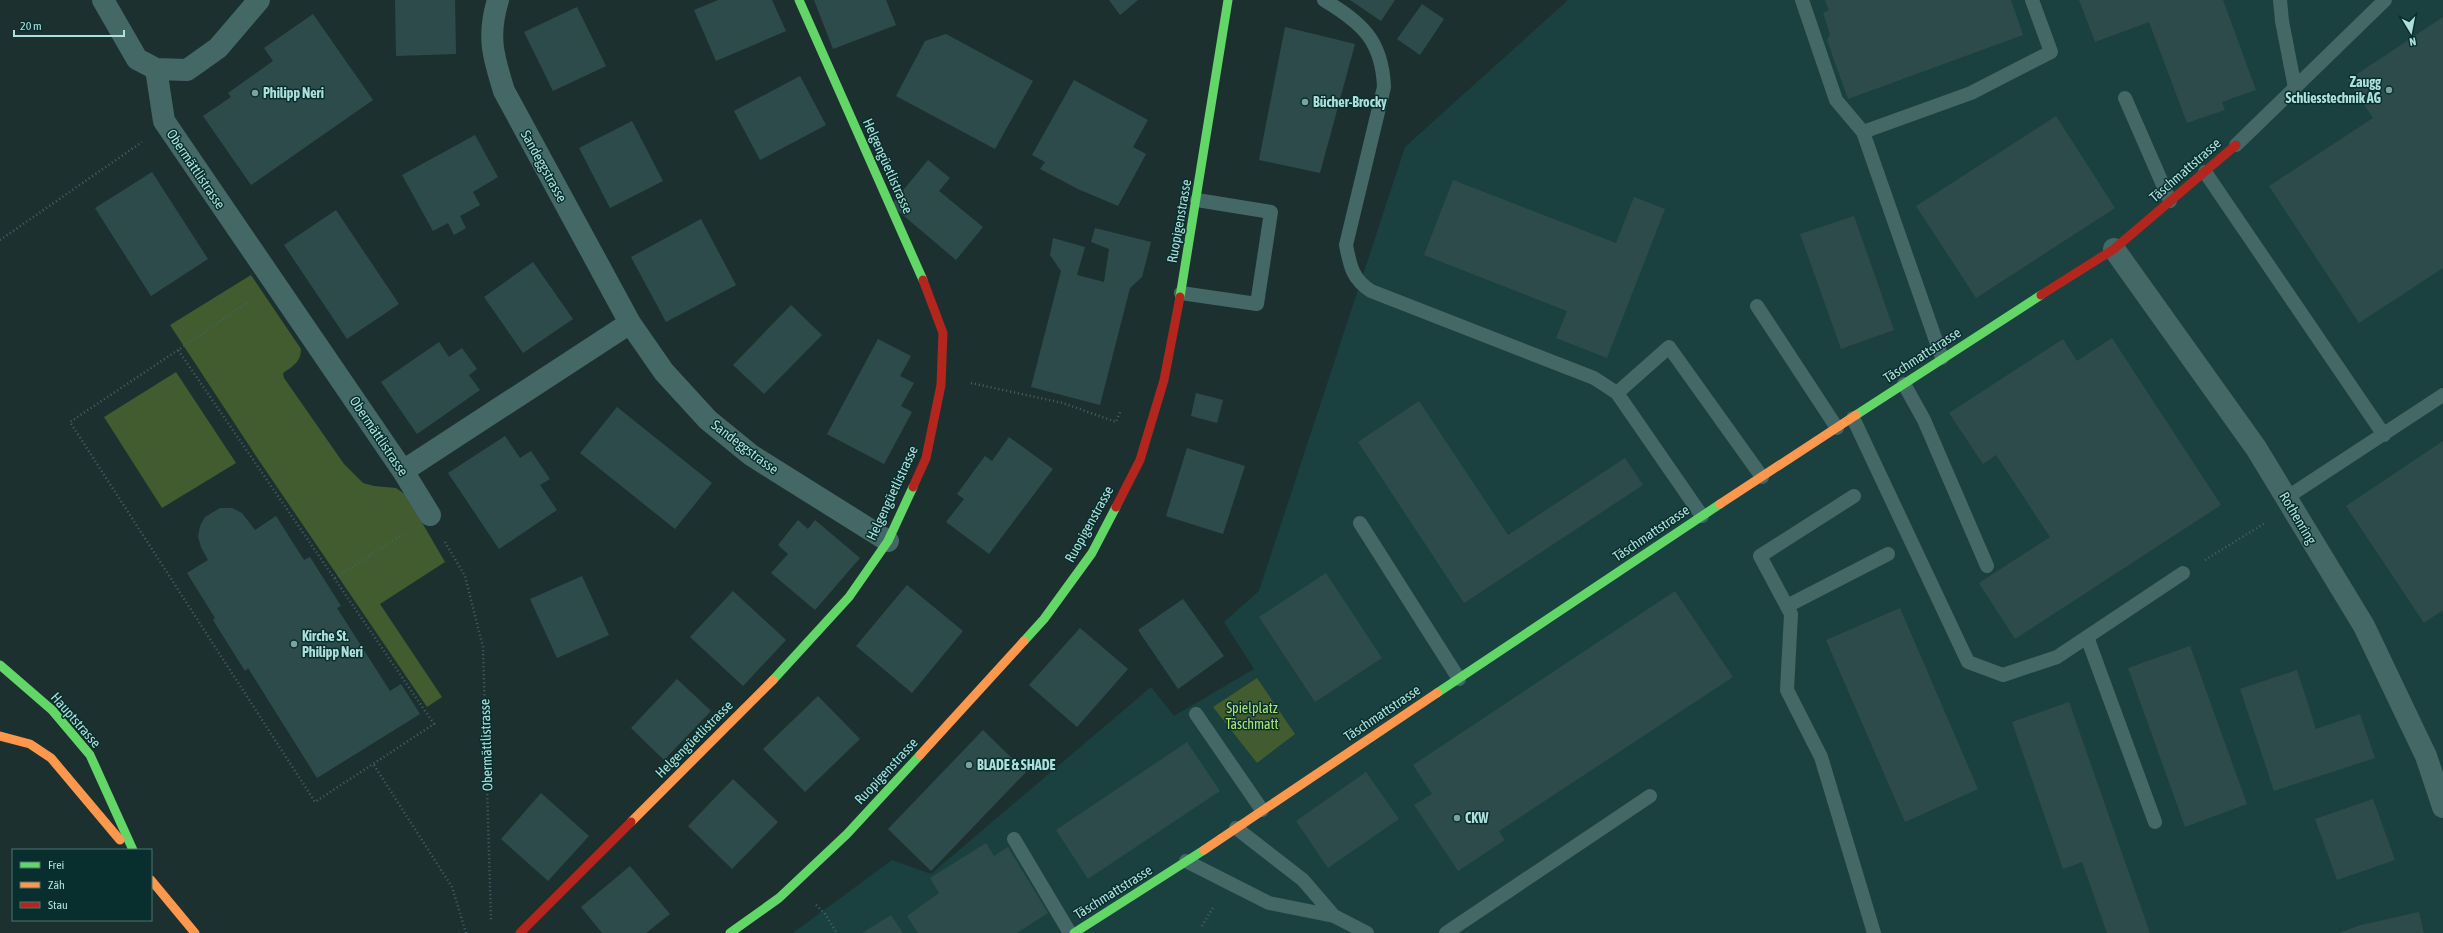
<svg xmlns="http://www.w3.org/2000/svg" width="2443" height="933" viewBox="0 0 2443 933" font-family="'Asap Condensed',sans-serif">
<rect width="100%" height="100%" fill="#1c312f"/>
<path fill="#1a413f" d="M1568,0H2443V933H793L892,860L931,874L1151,687L1174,716L1254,669L1224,622L1259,591L1405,147Z"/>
<path fill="#425b2f" d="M251,275L301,349C301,362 293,366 283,373L284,378L344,464L363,483L374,486L396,488L406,495L445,562L380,604L442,697L427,707L258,459L170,325Z
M176,372L236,463L162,508L104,417Z
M1257,678L1295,734L1257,763L1213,707Z"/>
<path fill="#2e4b4b" d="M395,0H455L456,54L396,56Z
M718,0H772L786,31L716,61L694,10Z
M814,0H886L896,25L833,49Z
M1109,0H1138L1120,15Z
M1350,0H1395L1381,21Z
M1825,0H2011L2023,35L1848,99L1827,40L1830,34L1823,13L1829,10Z
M2079,0H2223L2256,90L2222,102L2225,110L2187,123L2149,22L2095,42Z
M1422,4L1444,19L1420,55L1397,39Z
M577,7L606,66L553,91L524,32Z
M313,14L373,100L251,185L203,116L231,97L228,93L273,61L264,48Z
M2443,17V268L2359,323L2269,186L2373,118L2348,80Z
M1285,27L1355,44L1320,173L1259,160Z
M946,34L1033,81L995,149L896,96L925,41Z
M800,76L826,125L760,160L734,111Z
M1074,80L1148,120L1133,147L1146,154L1118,206L1078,189L1040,169L1045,162L1032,155Z
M2056,116L2115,208L1976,298L1916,206Z
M632,121L663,181L610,208L579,148Z
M475,135L498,177L473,192L480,205L460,216L466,228L454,235L448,223L433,231L402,175Z
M928,160L950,178L939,191L983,227L956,260L891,205Z
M152,172L208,259L151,296L95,208Z
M1453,180L1616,243L1634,197L1665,209L1607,358L1556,338L1567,311L1424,255Z
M336,210L399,304L347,339L284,245Z
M1854,216L1894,330L1841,349L1800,234Z
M701,219L736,285L666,322L631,257Z
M1095,228L1151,242L1142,277L1130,288L1100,405L1031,387L1061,271L1050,255L1053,238L1085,247L1077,275L1104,282L1109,249L1091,242Z
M533,262L573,319L523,353L484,297Z
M791,305L822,335L764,394L733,365Z
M2112,338L2221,505L2015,639L1979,583L2050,537L1996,455L1983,464L1949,413L2063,339L2077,361Z
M878,339L911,356L900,376L914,383L901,406L912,412L884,464L827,434Z
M439,342L449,357L462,348L477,369L469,375L480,390L417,434L381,382Z
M1196,393L1223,400L1217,423L1191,416Z
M1419,401L1508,535L1625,458L1643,485L1464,603L1358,442Z
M617,407L712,483L675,529L580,453Z
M505,436L520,458L531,451L550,479L540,485L557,510L499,549L448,473Z
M1009,437L1053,469L989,554L946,522L964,499L957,494L985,456L992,461Z
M2443,441V610L2424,623L2346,506Z
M1187,448L1245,466L1223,534L1166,516Z
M220,508H232L242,513L255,530L276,516L304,560L310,557L341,606L337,608L390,691L401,684L420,714L317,778L248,668L245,671L213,620L215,618L187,573L208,560L201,547L198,537L200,526L205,517Z
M798,520L808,529L815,520L860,558L815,610L771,573L788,554L778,545Z
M1326,573L1382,658L1315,702L1259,617Z
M582,576L609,635L557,658L530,599Z
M907,585L963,631L912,693L856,646Z
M733,591L786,640L743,686L690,637Z
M1675,591L1733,677L1499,831L1505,840L1458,871L1414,805L1432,794L1413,765Z
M1183,599L1224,656L1178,689L1138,630Z
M1900,608L1978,789L1905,822L1826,640Z
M1080,628L1128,669L1077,727L1029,685Z
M2190,646L2247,804L2185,827L2128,668Z
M2297,670L2316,729L2360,714L2375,758L2274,791L2240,689Z
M677,679L711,711L664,760L631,728Z
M818,696L860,739L805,792L763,749Z
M2069,702L2150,933H2107L2082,862L2063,869L2012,722Z
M983,730L1026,772L931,871L888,829Z
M1187,742L1220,791L1088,879L1056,830Z
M1366,772L1399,819L1328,868L1296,821Z
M733,779L778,822L732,869L688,826Z
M541,793L589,836L548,881L501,839Z
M2373,799L2395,860L2337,880L2315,819Z
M986,843L994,856L1008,847L1048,913L1017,933H918L907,916L939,893L930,878Z
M630,866L670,914L646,933H602L581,907Z
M2419,912L2424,933H2338L2361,925Z
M891,915L903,933H862Z"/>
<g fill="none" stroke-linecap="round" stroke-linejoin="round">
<path stroke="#466361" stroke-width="2.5" stroke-dasharray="1 3" stroke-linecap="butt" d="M0,240L142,142
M178,350L70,422L315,802L434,724L178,350L250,301
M971,383L1063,403L1116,422L1121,410
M445,542L465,576L483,647L491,921
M2205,560L2265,523
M335,578L405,533
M374,765L452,887L466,933
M816,905L825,914L837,933
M1202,926L1214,906"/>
<path stroke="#436866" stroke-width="14" d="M1324,0C1362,23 1382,40 1384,87L1346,245C1350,265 1352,279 1371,291L1594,378L1617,393L1702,516
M1802,0L1836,100L1863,132
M2280,0L2282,21L2295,88
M2125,98L2170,201
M2236,145L2385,0
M2205,172L2384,435
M1181,293L1257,304L1271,212L1197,200
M1757,306L1837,428
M1942,358L1863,132L1971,93L2051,52L2032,0
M1904,384L1924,420L1987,566
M1617,393L1669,347L1762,477
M1853,418L1968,662L2003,675L2057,657L2183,573
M1854,496L1760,556L1791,614L1787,690L1821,757L1874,933
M2286,498L2443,395
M1360,523L1459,679
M1787,606L1888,554
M2087,637L2155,822
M1196,714L1262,810
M1236,828L1303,880L1334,916
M1014,839L1070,933
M1186,861L1269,903L1334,916L1367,933
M1446,933L1650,796"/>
<path stroke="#436866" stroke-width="22" d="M103,0L137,59L156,69L187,70L218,48L259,0
M498,0C487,36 493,56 504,91L630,323L664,372L708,420L751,455L888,541
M156,69L164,121L403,471L430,515
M2114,249L2256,448L2364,626L2426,756L2443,807
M403,471L630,323"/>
<path stroke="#63d668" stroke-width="9" d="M799,0L923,280
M1180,297L1228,0
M1856,415L2041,295
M1024,641L1044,619L1092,553L1116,507
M0,665L52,710L90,755L133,850
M773,680L849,597L888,541L913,487
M1437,693L1720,504
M730,933L779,898L847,834L920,755
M1074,933L1204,850"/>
<path stroke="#ff974d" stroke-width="9" d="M1720,504L1856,415
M0,736L30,744L51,758L120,840
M920,755L1024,641
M631,822L773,680
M1204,850L1437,693
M151,880L195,933"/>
<path stroke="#b3261e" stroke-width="9" d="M2041,295L2114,249L2236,145
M913,487L926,458L941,385L943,333L923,280
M1116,507L1140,460L1164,380L1180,297
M520,933L631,822"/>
</g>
<g fill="#7aa39f" stroke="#082e2d" stroke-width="1.5">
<circle cx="2389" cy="90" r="4"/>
<circle cx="255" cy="93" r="4"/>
<circle cx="1305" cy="102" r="4"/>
<circle cx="294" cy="644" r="4"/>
<circle cx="969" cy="765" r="4"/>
<circle cx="1457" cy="818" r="4"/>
</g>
<g text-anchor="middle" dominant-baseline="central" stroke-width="3" stroke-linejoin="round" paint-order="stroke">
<g font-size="14" font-weight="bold" fill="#ade0dc" stroke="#082e2d" text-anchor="start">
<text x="2381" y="82" text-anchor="end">Zaugg<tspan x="2381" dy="16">Schliesstechnik AG</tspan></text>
<text x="263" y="93">Philipp Neri</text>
<text x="1313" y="102">Bücher-Brocky</text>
<text x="302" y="636">Kirche St.<tspan x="302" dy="16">Philipp Neri</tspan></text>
<text x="977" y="765">BLADE &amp; SHADE</text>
<text x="1465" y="818">CKW</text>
</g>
<g font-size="14" fill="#ade0dc" stroke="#082e2d">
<text transform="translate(544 166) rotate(61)">Sandeggstrasse</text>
<text transform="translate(888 166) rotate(66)">Helgengüetlistrasse</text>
<text transform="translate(196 169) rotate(56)">Obermättlistrasse</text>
<text transform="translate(2185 170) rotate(-41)">Täschmattstrasse</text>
<text transform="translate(1179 221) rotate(-80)">Ruopigenstrasse</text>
<text transform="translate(1922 355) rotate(-33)">Täschmattstrasse</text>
<text transform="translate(379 436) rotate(56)">Obermättlistrasse</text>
<text transform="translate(745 447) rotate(37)">Sandeggstrasse</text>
<text transform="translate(892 493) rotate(-65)">Helgengüetlistrasse</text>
<text transform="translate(2298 518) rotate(59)">Rothenring</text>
<text transform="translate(1089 524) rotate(-61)">Ruopigenstrasse</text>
<text transform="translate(1651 533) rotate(-34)">Täschmattstrasse</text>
<text transform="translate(1382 713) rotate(-34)">Täschmattstrasse</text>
<text transform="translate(76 720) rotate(49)">Hauptstrasse</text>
<text transform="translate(694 739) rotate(-45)">Helgengüetlistrasse</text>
<text transform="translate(486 745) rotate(-92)">Obermättlistrasse</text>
<text transform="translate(886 771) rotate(-47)">Ruopigenstrasse</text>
<text transform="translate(1113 892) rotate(-32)">Täschmattstrasse</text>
</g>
<g font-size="14" fill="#aee475" stroke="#082e2d">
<text x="1252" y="708">Spielplatz<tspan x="1252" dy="16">Täschmatt</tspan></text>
</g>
</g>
<rect x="12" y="849" width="140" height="72" fill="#082e2d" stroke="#4a7573"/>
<rect x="20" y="862" width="20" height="6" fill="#63d668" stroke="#4a7573"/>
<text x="48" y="869" font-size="12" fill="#ade0dc">Frei</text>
<rect x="20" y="882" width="20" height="6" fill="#ff974d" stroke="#4a7573"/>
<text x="48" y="889" font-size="12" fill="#ade0dc">Zäh</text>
<rect x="20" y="902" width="20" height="6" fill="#b3261e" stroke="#4a7573"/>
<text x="48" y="909" font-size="12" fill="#ade0dc">Stau</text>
<g transform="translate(2411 32) rotate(170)" stroke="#082e2d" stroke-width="3" paint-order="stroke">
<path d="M0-3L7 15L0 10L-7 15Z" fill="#ade0dc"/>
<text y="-6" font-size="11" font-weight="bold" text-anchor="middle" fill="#ade0dc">N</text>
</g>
<path d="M14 30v6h110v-6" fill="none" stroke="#ade0dc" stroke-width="2"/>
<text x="20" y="30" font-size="12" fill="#ade0dc" stroke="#082e2d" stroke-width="3" paint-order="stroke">20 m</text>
</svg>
